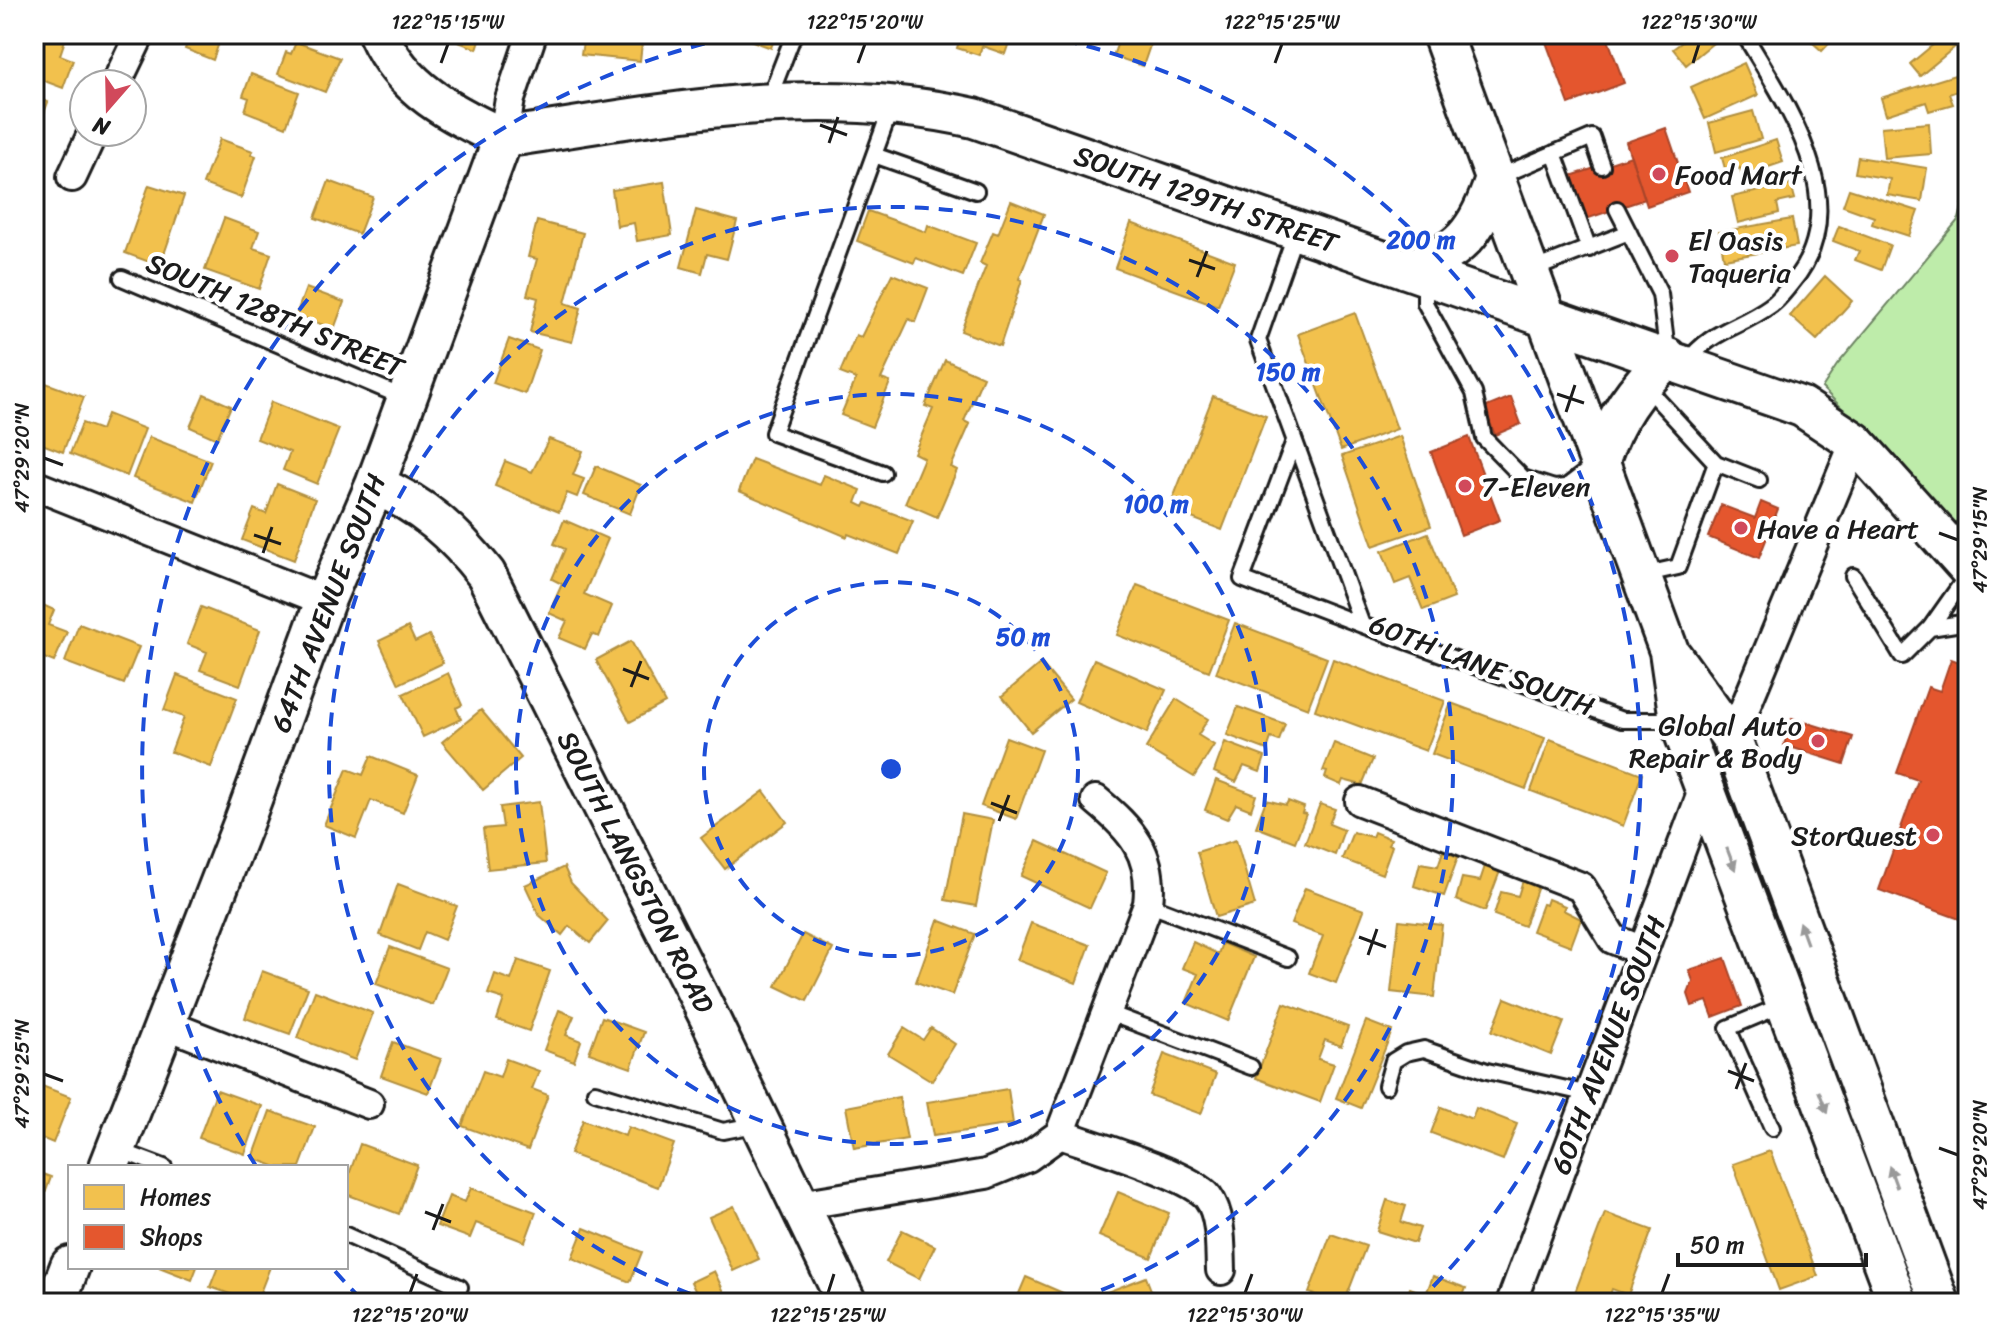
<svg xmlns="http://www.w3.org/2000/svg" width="2002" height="1337" viewBox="0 0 2002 1337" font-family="Sriracha,sans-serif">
<rect width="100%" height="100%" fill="#fff"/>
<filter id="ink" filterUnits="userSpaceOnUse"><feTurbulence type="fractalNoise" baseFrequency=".0125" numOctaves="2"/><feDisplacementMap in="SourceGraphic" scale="16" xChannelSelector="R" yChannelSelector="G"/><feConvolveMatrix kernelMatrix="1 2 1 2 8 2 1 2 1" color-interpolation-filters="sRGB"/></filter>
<g filter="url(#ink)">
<path fill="#beecaa" stroke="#6d8463" stroke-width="2" d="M1968,183V535L1822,388L1837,365L1959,219Z"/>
<path fill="#f2c14e" stroke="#b2903f" stroke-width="2" d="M34,34H67L60,55L73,60L63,88L34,77Z
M185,34H222L213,60L185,49L189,37Z
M437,34H482L477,49Z
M584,34H643L640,61L581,55Z
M734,34H776L771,48Z
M837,34H866L862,43Z
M961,34H1012L1005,54L982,46L979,55L957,48Z
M1121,34H1154L1143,66L1113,56Z
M1693,34L1723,35L1686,65L1673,49Z
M1803,34H1838L1822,51Z
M1946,34L1968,36L1920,76L1910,64Z
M296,42L340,58L325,92L278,74L286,52L291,54Z
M1744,63L1758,95L1705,119L1691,87Z
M251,74L299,92L286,127L245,111L249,98L243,96Z
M1955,75L1960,90L1949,94L1953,104L1929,111L1926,102L1886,115L1881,98Z
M34,97L48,102L34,141Z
M1753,111L1761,139L1716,152L1709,123Z
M1929,123L1931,154L1884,158L1881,127Z
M220,139L253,151L251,154L256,156L241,198L203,184Z
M1776,140L1783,162L1742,176L1740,168L1726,172L1722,158Z
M1858,157L1927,168L1922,201L1887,195L1890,179L1855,173Z
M329,181L373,197L359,234L315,218Z
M664,182L672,235L637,241L634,223L617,226L612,190Z
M1791,184L1795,199L1777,203L1779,213L1738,223L1732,197Z
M149,185L184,196L160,266L125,253Z
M1849,189L1918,211L1909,236L1872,224L1874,217L1843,206Z
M1011,201L1044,214L1019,279L1022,280L1000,346L961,331L986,266L980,263L993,232L998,234Z
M696,210L737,221L727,259L707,254L702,273L681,267Z
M868,211L926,232L928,225L976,243L963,276L916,258L914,263L857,241Z
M224,218L259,231L253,248L271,254L259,289L205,270Z
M1792,219L1797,246L1724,259L1719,232Z
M537,221L583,233L565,303L581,308L572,342L530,332L538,298L527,295L537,259L528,257Z
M1131,223L1235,262L1218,306L1115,268Z
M1839,226L1890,245L1881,270L1855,260L1859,251L1833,241Z
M892,274L928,288L915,322L909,319L881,379L890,382L872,427L841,415L856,379L840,373L856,335L861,337Z
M1825,276L1852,301L1817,340L1790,316Z
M306,288L344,302L334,329L296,315Z
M1355,313L1397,429L1341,450L1298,334Z
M509,339L540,350L525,394L493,383Z
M945,360L983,377L964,421L970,424L951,467L957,470L937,517L905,503L924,458L914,453L933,409L925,406Z
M43,382L84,397L63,452L34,441V399Z
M204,394L231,406L217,439L190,427Z
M1213,396L1266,416L1222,530L1169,509Z
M271,402L339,429L317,484L283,470L290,452L257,439Z
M107,414L145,429L127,476L70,454L82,423L101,430Z
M1400,436L1431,526L1373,546L1342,456Z
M149,437L211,461L195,502L133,478Z
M549,439L583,451L573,475L584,479L577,497L567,493L559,512L495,486L505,461L532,472Z
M752,459L820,485L824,475L861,490L856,503L864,507L866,503L913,521L899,554L848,534L847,537L739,491Z
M596,466L641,485L630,514L584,495Z
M277,484L315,499L294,560L242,540L254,509L266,514Z
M564,520L608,539L584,594L612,606L599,637L592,634L585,649L559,638L567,621L549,613L562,584L552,579L565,549L554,544Z
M1428,533L1454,598L1423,610L1410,578L1395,584L1382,551Z
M1137,585L1229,620L1209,671L1117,635Z
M34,601L54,610L48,625L67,632L54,662L34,654Z
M201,607L260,630L240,685L200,670L207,652L187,644Z
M1235,623L1327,658L1308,708L1216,673Z
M79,624L139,647L124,684L65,662Z
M408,627L415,642L429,635L443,663L399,684L379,641Z
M631,641L665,703L630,722L596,660Z
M1094,659L1166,690L1147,733L1076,702Z
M1333,659L1445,701L1426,751L1315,710Z
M1041,663L1071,699L1031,732L1002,696Z
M448,673L462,705L456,708L461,719L423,737L403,694Z
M177,675L237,698L211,767L171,752L184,717L164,710Z
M1176,699L1208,719L1198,735L1214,745L1194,777L1146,748Z
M1451,703L1545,738L1526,789L1432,754Z
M1238,707L1285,724L1279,741L1271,738L1267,750L1227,735Z
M481,710L521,758L483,790L442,742Z
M1006,737L1041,750L1016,819L981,806Z
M1550,739L1642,774L1623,826L1531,791Z
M1225,742L1265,757L1260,772L1244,766L1236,782L1214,772Z
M1334,743L1373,759L1362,785L1343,780L1341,785L1325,778L1327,772L1323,771Z
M371,756L418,775L403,813L371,800L356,838L324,825L347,769L363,775Z
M1216,780L1256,795L1251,810L1236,804L1227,819L1205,810Z
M764,791L787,822L725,869L701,838Z
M1266,800L1286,805L1288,801L1304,807L1302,813L1306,814L1295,842L1256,827Z
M539,802L546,863L488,869L483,829L503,827L500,807Z
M1320,804L1335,809L1329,824L1344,830L1335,855L1305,843Z
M962,814L993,820L976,906L945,900Z
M1353,832L1372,837L1374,832L1391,839L1388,844L1392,846L1382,874L1342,859Z
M1236,840L1255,905L1216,917L1197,852Z
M1037,841L1106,873L1090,908L1021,876Z
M1443,851L1458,857L1444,896L1414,886L1420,863L1438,866Z
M1485,866L1500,871L1485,911L1456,900L1462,878L1480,881Z
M564,867L571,883L608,921L590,943L569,926L562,935L539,915L525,885Z
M1523,880L1538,886L1524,926L1494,915L1501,892L1518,896Z
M398,884L457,906L444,940L425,932L418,950L380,935Z
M1305,888L1364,910L1336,983L1309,973L1323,936L1291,924Z
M1548,899L1565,906L1563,910L1581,919L1571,946L1532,931L1542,904L1546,905Z
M938,920L975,934L952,995L916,982Z
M1399,920L1442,925L1434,997L1391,992Z
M1031,923L1090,945L1076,983L1017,960Z
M803,934L833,949L807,1001L776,986Z
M1193,942L1218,954L1222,943L1254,957L1228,1021L1186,1003L1198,974L1182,968Z
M390,947L447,968L433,1005L376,984Z
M518,960L550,971L529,1031L497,1020L504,999L488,994L495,974L511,980Z
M262,971L308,988L290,1034L245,1018Z
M315,991L373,1013L355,1060L297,1038Z
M1505,998L1564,1022L1551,1055L1492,1031Z
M1284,1003L1348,1027L1341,1046L1325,1040L1318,1059L1334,1064L1320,1102L1256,1078Z
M559,1010L574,1016L566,1035L581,1041L574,1061L544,1050Z
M602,1017L644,1032L631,1068L589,1053Z
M1366,1021L1392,1031L1361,1108L1336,1098Z
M904,1028L923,1040L931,1028L955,1044L932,1081L888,1054Z
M393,1042L441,1059L428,1093L381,1076Z
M1164,1054L1216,1074L1201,1114L1149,1095Z
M506,1059L539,1071L532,1089L548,1095L528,1150L462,1126L483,1071L500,1077Z
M34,1083L71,1097L53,1143L34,1135Z
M1008,1089L1013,1124L933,1136L927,1102Z
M217,1090L262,1106L245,1154L199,1138Z
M899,1097L907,1139L854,1148L846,1107Z
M1441,1107L1472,1119L1476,1108L1517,1124L1503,1160L1431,1133Z
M270,1111L315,1127L300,1167H277L253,1158Z
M583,1120L625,1136L628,1127L674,1144L658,1187L570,1154Z
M360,1144L417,1165L399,1214L346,1194V1183Z
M1770,1151L1818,1276L1779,1290L1733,1164Z
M34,1171L51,1177L37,1216L34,1215Z
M471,1188L536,1212L525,1242L476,1223L470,1238L437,1226L449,1196L465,1202Z
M1118,1192L1169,1213L1151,1258L1099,1236Z
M1387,1200L1406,1206L1401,1222L1420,1228L1415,1243L1377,1231Z
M734,1206L759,1259L733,1271L709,1217Z
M1605,1213L1652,1230L1628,1295L1612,1289L1607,1303H1571Z
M584,1228L642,1252L630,1282L572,1258Z
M902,1230L935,1246L919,1279L886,1262Z
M1331,1234L1366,1246L1344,1303L1309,1293Z
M159,1267H197L192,1280Z
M218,1267H270L256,1303L210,1287Z
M714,1271L726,1296L712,1303H701L691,1282Z
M1433,1276L1466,1288L1460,1303H1404L1410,1288L1426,1294Z
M1026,1277L1086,1303H1015Z
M1146,1277L1156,1303H1102L1099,1295Z"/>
<path fill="#e4572e" stroke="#a84529" stroke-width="2" d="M1543,34H1606L1624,83L1569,104Z
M1666,128L1688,192L1647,206L1626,142Z
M1631,156L1645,199L1586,219L1571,176Z
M1511,397L1521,424L1495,435L1484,408Z
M1469,437L1500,520L1461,535L1431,452Z
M1761,502L1778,509L1759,558L1708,537L1721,505L1755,518Z
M1951,659L1968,665V922L1879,890L1918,780L1897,773L1928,687L1940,691Z
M1792,718L1853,737L1844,764L1784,745Z
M1725,958L1742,1006L1713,1017L1707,1001L1692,1006L1688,994L1693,981L1689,970Z"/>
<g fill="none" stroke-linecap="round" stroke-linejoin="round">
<g stroke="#1c1c1c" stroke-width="20">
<path id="lane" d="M768,101L794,34
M1554,153L1589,249
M874,155L976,191
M1496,178L1592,137L1602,166
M1617,209L1660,294L1668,358
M1296,232L1258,340L1362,625L1622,720H1679
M1532,270L1629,232
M122,278L407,399
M1425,279V303L1474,393L1484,438L1523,478L1554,488L1566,487L1596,464
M1686,363C1712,329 1738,329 1770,306C1778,301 1785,291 1791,284C1858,206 1787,106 1744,34
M1645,386L1716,463L1759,480
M1294,441L1242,579L1362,625
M883,473L773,433L891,108
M1968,574L1930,628L1968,622
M1642,575L1678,567L1716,463
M1853,576L1902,656L1930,628
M1148,904L1288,958
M1106,1012L1251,1067
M1386,1086L1393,1061L1406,1053L1424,1049L1487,1071L1589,1094
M595,1092L723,1131L760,1124
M1772,1128L1728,1028L1785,1004
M116,1149L164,1167
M346,1235L460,1287"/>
</g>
<g stroke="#1c1c1c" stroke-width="34">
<path id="street" d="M116,84L140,34
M503,138L510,99L532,34
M72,177L93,132
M34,485L325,601
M1732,739L1855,442
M1360,801L1581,887L1613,939L1643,951
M165,1024L369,1104
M1060,1134C1091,1145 1191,1175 1208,1197C1222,1216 1220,1248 1221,1270
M799,1205L986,1174L1028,1157L1060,1134L1148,904C1154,854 1132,830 1096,800
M1511,1303L1704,788"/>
</g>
<g stroke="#1c1c1c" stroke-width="44">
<path id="secondary" d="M378,34C403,90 451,113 503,138
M1442,34L1669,651L1679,720L1898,1303
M503,138C658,114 817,82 974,118L1802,407L1855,442L1968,568
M1406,269C1460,255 1478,231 1495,179
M1600,461C1614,419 1635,388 1668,358
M375,485C423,505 454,533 486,574L710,1019L847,1303
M1673,657L1732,739L1940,1303
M109,1167L244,821L325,601L375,485L503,138
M56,1303L70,1266"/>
</g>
<use href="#lane" stroke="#fff" stroke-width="14"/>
<use href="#street" stroke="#fff" stroke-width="28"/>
<use href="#secondary" stroke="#fff" stroke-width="38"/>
</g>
<defs><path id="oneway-solid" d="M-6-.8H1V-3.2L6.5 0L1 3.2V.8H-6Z" transform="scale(2)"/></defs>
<g fill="#999">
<use href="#oneway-solid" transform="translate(1731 859) rotate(69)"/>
<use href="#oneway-solid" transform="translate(1803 933) rotate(-110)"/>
<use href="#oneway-solid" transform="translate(1823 1102) rotate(69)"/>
<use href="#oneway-solid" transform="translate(1893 1177) rotate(-110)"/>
</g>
</g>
<path fill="none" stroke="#1c1c1c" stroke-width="3" d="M441,63L448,44M858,63L865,44M1275,63L1282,44M1693,63L1699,44M820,125L847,135M829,143L838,117M1189,260L1215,269M1197,277L1207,251M1557,394L1584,403M1566,412L1575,385M44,458L63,465M1939,533L1958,540M254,535L281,544M263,553L272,527M623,669L649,679M631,687L641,661M991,803L1017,813M999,821L1009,795M1359,937L1386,947M1368,955L1377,929M1728,1071L1754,1081M44,1074L63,1081M1736,1089L1746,1063M1939,1148L1958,1155M425,1212L451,1222M433,1230L443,1204M410,1293L417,1274M828,1293L834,1274M1245,1293L1252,1274M1662,1293L1669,1274"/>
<g fill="none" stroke="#1d4ed8" stroke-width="4" stroke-dasharray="14 10">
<circle cx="891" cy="769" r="187"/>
<circle cx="891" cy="769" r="375"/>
<path d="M713 1302A562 562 0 1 1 1069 1302"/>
<path d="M361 1299A749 749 0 0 1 334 1270M256 1166A749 749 0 0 1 742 35M1040 35A749 749 0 0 1 1421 1299"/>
</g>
<g fill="#d1495b" stroke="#fff" stroke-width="3">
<circle cx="1659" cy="174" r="8"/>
<circle cx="1672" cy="256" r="8"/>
<circle cx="1465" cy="486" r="8"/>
<circle cx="1741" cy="528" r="8"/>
<circle cx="1818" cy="741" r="8"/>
<circle cx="1933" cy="835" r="8"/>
</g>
<g text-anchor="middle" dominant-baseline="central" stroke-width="8" stroke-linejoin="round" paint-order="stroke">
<g font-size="28" fill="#1c1c1c" stroke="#fff" text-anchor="start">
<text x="1675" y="174">Food Mart</text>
<text x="1688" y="240">El Oasis<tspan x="1688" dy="32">Taqueria</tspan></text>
<text x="1481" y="486">7-Eleven</text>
<text x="1757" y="528">Have a Heart</text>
<text x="1802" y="725" text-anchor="end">Global Auto<tspan x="1802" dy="32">Repair &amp; Body</tspan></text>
<text x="1917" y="835" text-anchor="end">StorQuest</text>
</g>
<g font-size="28" fill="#1c1c1c" stroke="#fff">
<text transform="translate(1206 199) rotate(19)">SOUTH 129TH STREET</text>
<text transform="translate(275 315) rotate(23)">SOUTH 128TH STREET</text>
<text transform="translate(328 603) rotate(-69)">64TH AVENUE SOUTH</text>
<text transform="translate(1482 665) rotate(21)">60TH LANE SOUTH</text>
<text transform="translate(636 872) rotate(63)">SOUTH LANGSTON ROAD</text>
<text transform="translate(1608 1045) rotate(-69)">60TH AVENUE SOUTH</text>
</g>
</g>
<circle cx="891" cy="769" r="12" fill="#1d4ed8" stroke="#fff" stroke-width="4"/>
<g font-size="24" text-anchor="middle" font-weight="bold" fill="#1d4ed8" stroke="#fff" stroke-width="8" stroke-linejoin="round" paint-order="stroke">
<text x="1421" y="248">200 m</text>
<text x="1288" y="380">150 m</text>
<text x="1156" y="512">100 m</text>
<text x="1023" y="645">50 m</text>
</g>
<rect width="2002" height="1337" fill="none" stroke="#fff" stroke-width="88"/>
<rect x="68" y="1165" width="280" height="104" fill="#ffffff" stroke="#a4a4a4" stroke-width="2"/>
<rect x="84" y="1185" width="40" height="24" fill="#f2c14e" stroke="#a4a4a4" stroke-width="2"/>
<text x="140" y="1205" font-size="24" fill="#1c1c1c">Homes</text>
<rect x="84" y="1225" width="40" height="24" fill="#e4572e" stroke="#a4a4a4" stroke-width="2"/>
<text x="140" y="1245" font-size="24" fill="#1c1c1c">Shops</text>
<g transform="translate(108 108) rotate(200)"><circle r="38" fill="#ffffff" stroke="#a4a4a4" stroke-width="2"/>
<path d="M0-6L14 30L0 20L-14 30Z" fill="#d1495b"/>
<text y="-12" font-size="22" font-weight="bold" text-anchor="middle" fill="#1c1c1c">N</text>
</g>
<path d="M1678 1253v12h188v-12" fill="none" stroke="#1c1c1c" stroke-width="4"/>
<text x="1690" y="1253" font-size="24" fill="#1c1c1c" stroke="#ffffff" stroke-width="6" paint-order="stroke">50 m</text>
<rect x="44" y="44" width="1914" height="1249" fill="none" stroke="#1c1c1c" stroke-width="3"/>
<g font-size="20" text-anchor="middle" fill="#1c1c1c">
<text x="448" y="29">122°15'15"W</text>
<text x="865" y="29">122°15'20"W</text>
<text x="1282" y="29">122°15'25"W</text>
<text x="1699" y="29">122°15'30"W</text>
<text transform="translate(22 458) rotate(-90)" y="7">47°29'20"N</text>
<text transform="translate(1980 540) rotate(-90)" y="7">47°29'15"N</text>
<text transform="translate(22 1074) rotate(-90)" y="7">47°29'25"N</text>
<text transform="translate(1980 1155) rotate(-90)" y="7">47°29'20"N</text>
<text x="410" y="1322">122°15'20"W</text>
<text x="828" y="1322">122°15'25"W</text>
<text x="1245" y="1322">122°15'30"W</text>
<text x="1662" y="1322">122°15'35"W</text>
</g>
</svg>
